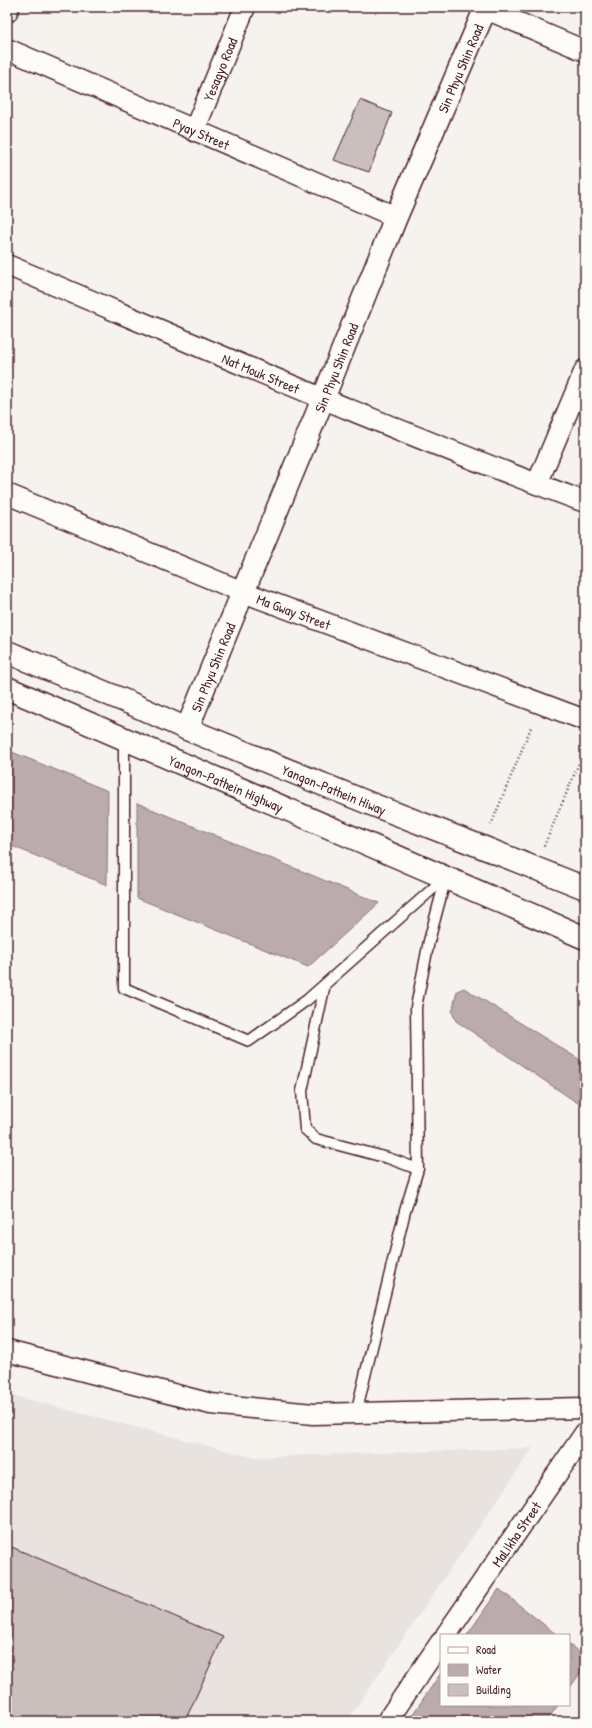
<svg xmlns="http://www.w3.org/2000/svg" width="592" height="1728" viewBox="0 0 592 1728" font-family="'Patrick Hand',sans-serif">
<rect width="100%" height="100%" fill="#f6f3ef"/>
<filter id="ink" filterUnits="userSpaceOnUse"><feTurbulence type="fractalNoise" baseFrequency=".025" numOctaves="2"/><feDisplacementMap in="SourceGraphic" scale="8" xChannelSelector="R" yChannelSelector="G"/><feConvolveMatrix kernelMatrix="1 2 1 2 8 2 1 2 1" color-interpolation-filters="sRGB"/></filter>
<g filter="url(#ink)">
<path fill="#e9e3e0" d="M7,1394L252,1457L533,1448L347,1721H7Z"/>
<path fill="#bbabac" stroke="#8e7378" d="M7,750L108,791L107,885L7,844Z
M137,803L379,903L308,967L137,898Z
M464,988L585,1063V1108L456,1021L452,1012L457,991Z
M499,1589L557,1635H467Z
M569,1644L585,1657V1666L569,1689Z
M441,1673V1705H558L547,1721H408Z"/>
<path fill="#cbbfbe" stroke="#4a1f2b" d="M360,100L392,113L369,172L334,160Z
M7,1545L223,1637L185,1721H7Z"/>
<g fill="none" stroke-linecap="round" stroke-linejoin="round">
<g stroke="#4a1f2b" stroke-width="13">
<path id="lane" d="M124,739V988L249,1041L307,1000L446,877
M325,984L302,1091L305,1129L316,1139L388,1158L418,1169L405,1211L356,1413
M418,1169L416,1007L429,941L446,877"/>
</g>
<g stroke="#4a1f2b" stroke-width="23">
<g id="street">
<path d="M486,9L585,51"/>
<path d="M7,12L9,7"/>
<path id="s1" d="M7,49L396,217"/>
<path id="s2" d="M194,131L245,7"/>
<path id="s3" d="M7,265C199,346 390,430 585,502"/>
<path d="M537,484L585,370"/>
<path id="s4" d="M7,494L243,592L585,720"/>
<path d="M7,1351L211,1404L313,1414L585,1408"/>
<path id="s5" d="M446,1635L585,1433"/>
<path d="M387,1721L441,1642"/>
</g>
</g>
<g stroke="#4a1f2b" stroke-width="25">
<g id="secondary">
<path id="s6" d="M187,729L243,592L323,399L396,217L486,7"/>
</g>
</g>
<g stroke="#4a1f2b" stroke-width="25">
<g id="primary">
<path id="s7" d="M7,652L130,703L187,729L371,804L482,847L585,888"/>
<path id="s8" d="M7,688L585,938"/>
</g>
</g>
<path stroke="#4a1f2b" stroke-width="2.5" stroke-dasharray="1 3" stroke-linecap="butt" d="M491,825L532,725
M544,846L585,749"/>
<use href="#lane" stroke="#fdfcf7" stroke-width="10"/>
<use href="#street" stroke="#fdfcf7" stroke-width="20"/>
<use href="#secondary" stroke="#fdfcf7" stroke-width="22"/>
<use href="#primary" stroke="#fdfcf7" stroke-width="22"/>
</g>
</g>
<g text-anchor="middle" dominant-baseline="central" stroke-width="3.5" stroke-linejoin="round" paint-order="stroke">
<g font-size="14" fill="#4a1f2b" stroke="#fdfcf7">
<text stroke="none"><textPath href="#s6" startOffset="715">Sin Phyu Shin Road</textPath></text>
<text stroke="none"><textPath href="#s2" startOffset="67">Yesagyo Road</textPath></text>
<text stroke="none"><textPath href="#s1" startOffset="212">Pyay Street</textPath></text>
<text stroke="none"><textPath href="#s6" startOffset="391">Sin Phyu Shin Road</textPath></text>
<text stroke="none"><textPath href="#s3" startOffset="276">Nat Mouk Street</textPath></text>
<text stroke="none"><textPath href="#s4" startOffset="310">Ma Gway Street</textPath></text>
<text stroke="none"><textPath href="#s6" startOffset="67">Sin Phyu Shin Road</textPath></text>
<text stroke="none"><textPath href="#s8" startOffset="239">Yangon-Pathein Highway</textPath></text>
<text stroke="none"><textPath href="#s7" startOffset="355">Yangon-Pathein Hiway</textPath></text>
<text stroke="none"><textPath href="#s5" startOffset="123">MaLikha Street</textPath></text>
</g>
</g>
<rect width="592" height="1728" fill="none" stroke="#fdfcf7" stroke-width="24"/>
<rect x="12" y="12" width="568" height="1704" fill="none" stroke="#4a1f2b" stroke-width="1.5" filter="url(#ink)"/>
<rect x="440" y="1634" width="130" height="72" fill="#fdfcf7" stroke="#b5a4a5"/>
<rect x="448" y="1647" width="20" height="6" fill="#fdfcf7" stroke="#b5a4a5"/>
<text x="476" y="1654" font-size="12" fill="#4a1f2b">Road</text>
<rect x="448" y="1664" width="20" height="12" fill="#bbabac" stroke="#b5a4a5"/>
<text x="476" y="1674" font-size="12" fill="#4a1f2b">Water</text>
<rect x="448" y="1684" width="20" height="12" fill="#cbbfbe" stroke="#b5a4a5"/>
<text x="476" y="1694" font-size="12" fill="#4a1f2b">Building</text>
</svg>
